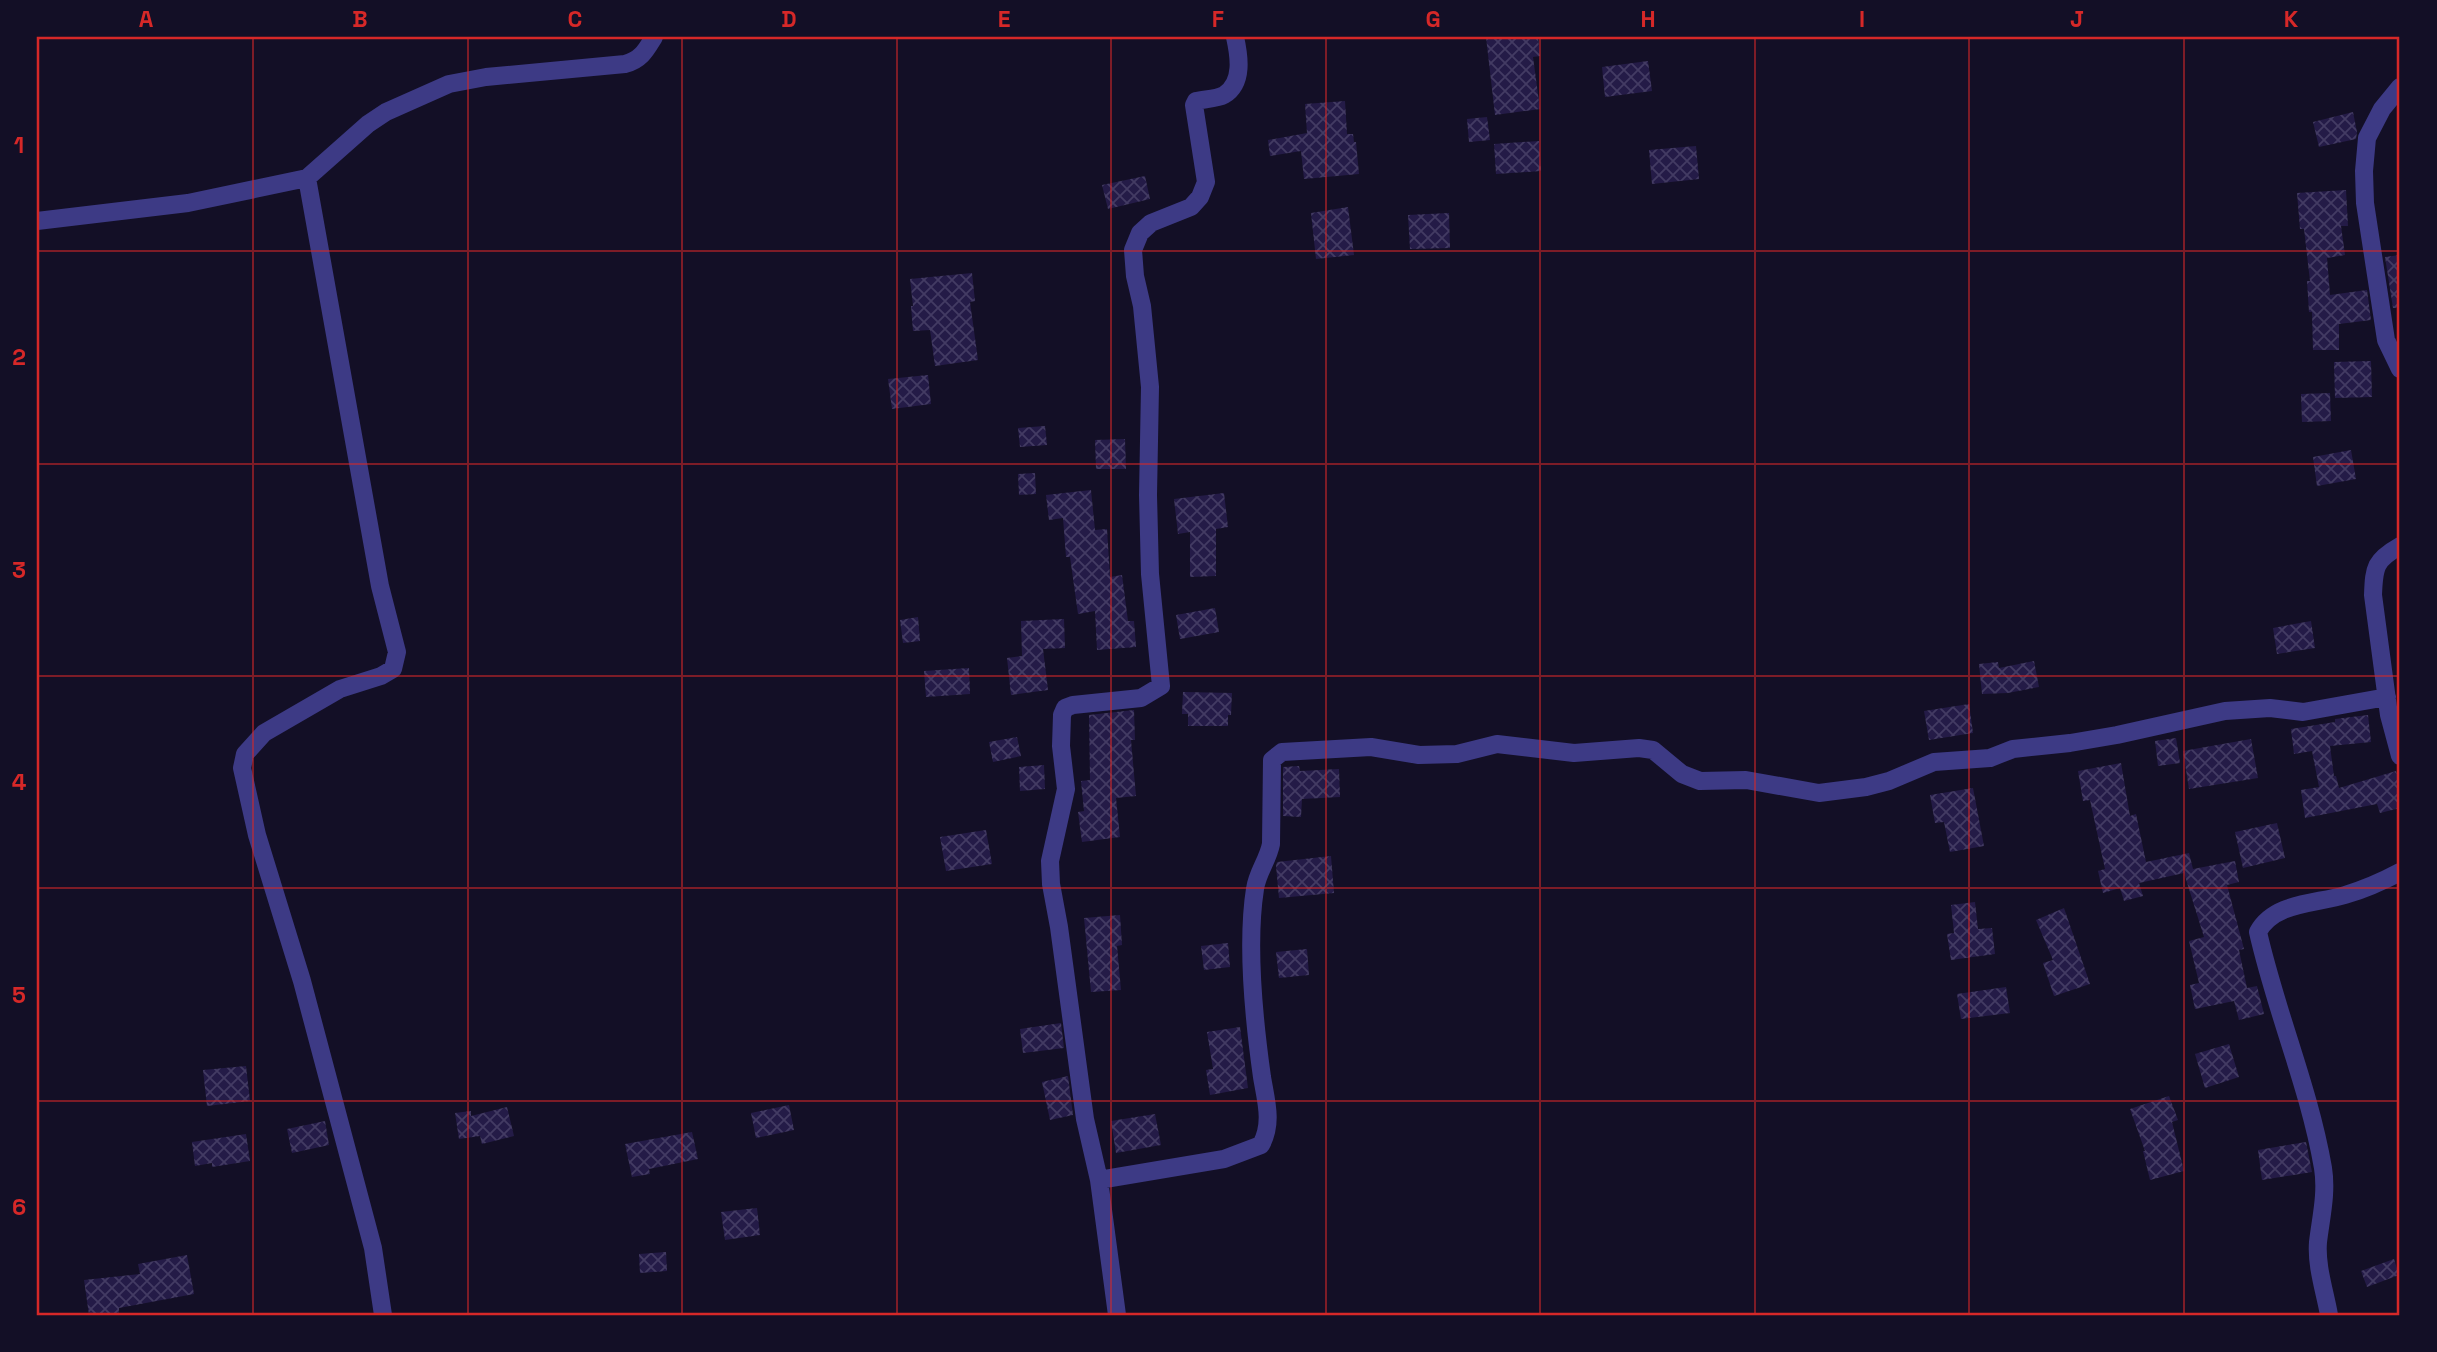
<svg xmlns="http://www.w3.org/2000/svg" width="2437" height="1352" viewBox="0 0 2437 1352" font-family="'Space Grotesk',sans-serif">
<defs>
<pattern id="building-cross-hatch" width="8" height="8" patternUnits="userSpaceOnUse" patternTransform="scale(1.75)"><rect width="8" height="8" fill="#241b47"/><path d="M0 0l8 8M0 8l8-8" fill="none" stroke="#433b63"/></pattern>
</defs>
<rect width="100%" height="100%" fill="#130f26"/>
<path fill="url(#building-cross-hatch)" d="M1486,37H1538L1540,56L1533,57L1540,109L1495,115Z
M1648,61L1652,91L1605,97L1602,67Z
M1345,101L1347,134H1353L1354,142H1356L1359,174L1304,179L1301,151L1270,156L1268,140L1307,133L1305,104Z
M2353,112L2357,132L2356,139L2319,147L2313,122Z
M1487,117L1490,140L1469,142L1467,119Z
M1539,141L1541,171L1496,174L1494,144Z
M1696,146L1699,179L1652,184L1649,150Z
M1145,176L1150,199L1108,209L1102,185Z
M2346,190L2348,226H2341L2345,255L2327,258L2330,295L2367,290L2371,320L2339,324V350H2313L2312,312H2309L2307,281H2310L2304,229H2300L2297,193Z
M1348,207L1354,255L1316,259L1311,213Z
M1449,213L1450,248L1410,249L1408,215Z
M2400,255V308H2393L2385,257Z
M972,273L975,301L970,302L978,360L935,366L930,330L913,331L911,306H913L910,279Z
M2371,361L2372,397L2335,398L2334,362Z
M928,375L931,404L892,409L888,379Z
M2330,393L2331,421L2302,422L2301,394Z
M1045,426L1047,445L1020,447L1018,428Z
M1125,439L1126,469H1096L1095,440Z
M2351,450L2356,479L2317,486L2313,457Z
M1035,473L1036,494L1019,495L1018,474Z
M1091,490L1095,530L1107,529L1110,577L1122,575L1128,621H1134L1136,647L1097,650L1095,611L1078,614L1070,557H1066L1063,518L1049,520L1046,495Z
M1224,493L1228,527L1216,529V576L1190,577V532L1178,534L1174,499Z
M1215,608L1219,632L1180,639L1176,615Z
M918,617L920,641L903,643L900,620Z
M1064,619L1065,648L1043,649L1048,690L1011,695L1007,658L1022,656L1021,621Z
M2311,621L2315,648L2277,654L2273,628Z
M2034,661L2039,687L2008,693L1982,694L1979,664L1998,662L1999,668Z
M969,668L970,694L926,697L924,671Z
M1183,692L1232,693L1231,715H1228V726H1188V714H1182Z
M1969,704L1973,733L1929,740L1924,711Z
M1134,710L1135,740H1131L1136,796L1116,798L1120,837L1082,842L1078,812L1084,811L1081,781L1090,780L1089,715Z
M2368,715L2371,742L2330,746L2334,776H2336L2339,788L2396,771L2400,786V808L2380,813L2377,804L2305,818L2301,790L2319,787L2312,751L2294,754L2291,729L2335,722V719Z
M1017,737L1021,756L993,762L989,742Z
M2176,738L2180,763L2158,766L2155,741Z
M2251,739L2258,778L2189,789L2183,751Z
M2121,763L2130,816L2136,814L2146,862L2189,853L2193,869L2235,861L2239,882L2227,885L2244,949L2239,950L2247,988L2257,986L2264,1014L2239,1020L2234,1001L2195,1009L2190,985L2199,983L2189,941L2204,937L2184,873L2139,883L2143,896L2124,901L2120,888L2103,893L2098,871L2105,869L2090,800L2083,801L2078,771Z
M1044,765L1045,789L1020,791L1019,767Z
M1299,766L1300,771L1339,769L1340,797L1302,799L1301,817L1283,816V767Z
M1973,788L1984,846L1950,852L1944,822L1935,823L1930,795Z
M2277,823L2285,858L2243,868L2235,832Z
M986,830L992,864L946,871L940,837Z
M1331,856L1334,893L1279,898L1276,866L1277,862Z
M1975,902L1978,929L1992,928L1995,954L1951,960L1947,934L1954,933L1951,905Z
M2064,908L2090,984L2054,996L2043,963L2053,960L2036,920Z
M1120,915L1122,945L1117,946L1121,990L1091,992L1084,918Z
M1228,943L1230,967L1204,970L1201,946Z
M1307,949L1309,975L1279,978L1276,952Z
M2006,987L2010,1013L1961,1019L1957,994Z
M1061,1023L1064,1048L1023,1053L1020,1029Z
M1240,1027L1248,1088L1210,1095L1206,1070L1213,1069L1207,1032Z
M2229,1044L2239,1077L2205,1088L2195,1054Z
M246,1066L250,1101L207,1106L203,1070Z
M1068,1076L1073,1115L1050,1120L1042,1082Z
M2169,1096L2178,1120L2172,1122L2184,1171L2150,1180L2143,1151H2145L2130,1109Z
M789,1105L794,1130L756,1138L751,1113Z
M507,1107L514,1136L482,1144L480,1136L459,1139L455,1113L471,1111V1116Z
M1155,1114L1161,1145L1116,1153L1111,1121Z
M325,1121L329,1145L292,1153L287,1129Z
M692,1132L698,1159L649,1169L650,1174L632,1177L625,1144Z
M246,1134L250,1161L212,1167V1163L195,1166L192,1142Z
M2306,1142L2312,1172L2262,1180L2258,1150Z
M757,1208L760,1235L725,1240L721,1212Z
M666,1252L667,1271L640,1273L639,1254Z
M187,1255L194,1294L119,1308V1315H89L84,1280L140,1274L138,1264Z
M2394,1259L2399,1275L2367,1287L2361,1271Z"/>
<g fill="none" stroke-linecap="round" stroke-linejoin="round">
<path stroke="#3d3a85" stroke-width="18" d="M2400,87L2382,109L2367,138L2364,171L2365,203L2386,340L2400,369
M307,178L380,586L397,652L393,669L381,676L340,689L264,733L245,754L242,768L257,835L302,981L373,1248L383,1315
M37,221L188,203L307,178L368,124L386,112L449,84L486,77L625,64C641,60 646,50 654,37
M2400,546C2375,560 2374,567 2373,595L2389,715L2400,756
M1099,1180L1224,1159L1261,1145C1273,1123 1266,1101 1262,1077C1254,1020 1246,946 1255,889C1257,873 1268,860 1271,844L1272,760L1282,752L1371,747L1419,755L1457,754L1497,744L1574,753L1639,748L1653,750L1682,774L1700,781L1746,780L1819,793L1866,787L1889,781L1934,762L1990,758L2013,749L2070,743L2117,735L2225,711L2270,708L2303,712L2387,697
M1117,1315L1099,1180L1085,1119L1059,927L1051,884L1050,861L1066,789L1061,746L1062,715L1065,708L1073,705L1141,698L1161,686L1150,574L1148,495L1150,387L1142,306L1135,276L1133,250L1140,233L1151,223L1191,207L1200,197L1206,182L1194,105L1196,101C1204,99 1217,99 1224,95C1244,83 1239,55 1235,37
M2329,1315C2325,1292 2316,1266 2318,1242C2321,1217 2327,1193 2323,1168C2309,1087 2276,1012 2258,932C2274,902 2316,904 2345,895C2362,890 2385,880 2400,872"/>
</g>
<path fill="none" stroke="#d62828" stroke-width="2" stroke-opacity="0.55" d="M253,37V1315M468,37V1315M682,37V1315M897,37V1315M1111,37V1315M1326,37V1315M1540,37V1315M1755,37V1315M1969,37V1315M2184,37V1315M37,251H2400M37,464H2400M37,676H2400M37,888H2400M37,1101H2400"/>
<rect width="2437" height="1352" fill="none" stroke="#130f26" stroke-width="77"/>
<rect x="38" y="38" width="2360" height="1276" fill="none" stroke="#d62828" stroke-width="2.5"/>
<g font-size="23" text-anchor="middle" font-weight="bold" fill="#d62828">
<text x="146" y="27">A</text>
<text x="360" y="27">B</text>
<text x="575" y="27">C</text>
<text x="789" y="27">D</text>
<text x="1004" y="27">E</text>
<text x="1218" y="27">F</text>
<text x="1433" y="27">G</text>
<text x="1648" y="27">H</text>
<text x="1862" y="27">I</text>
<text x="2077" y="27">J</text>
<text x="2291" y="27">K</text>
<text x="19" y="153">1</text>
<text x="19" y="365">2</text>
<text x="19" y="578">3</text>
<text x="19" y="790">4</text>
<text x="19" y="1003">5</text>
<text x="19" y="1215">6</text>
</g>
</svg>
